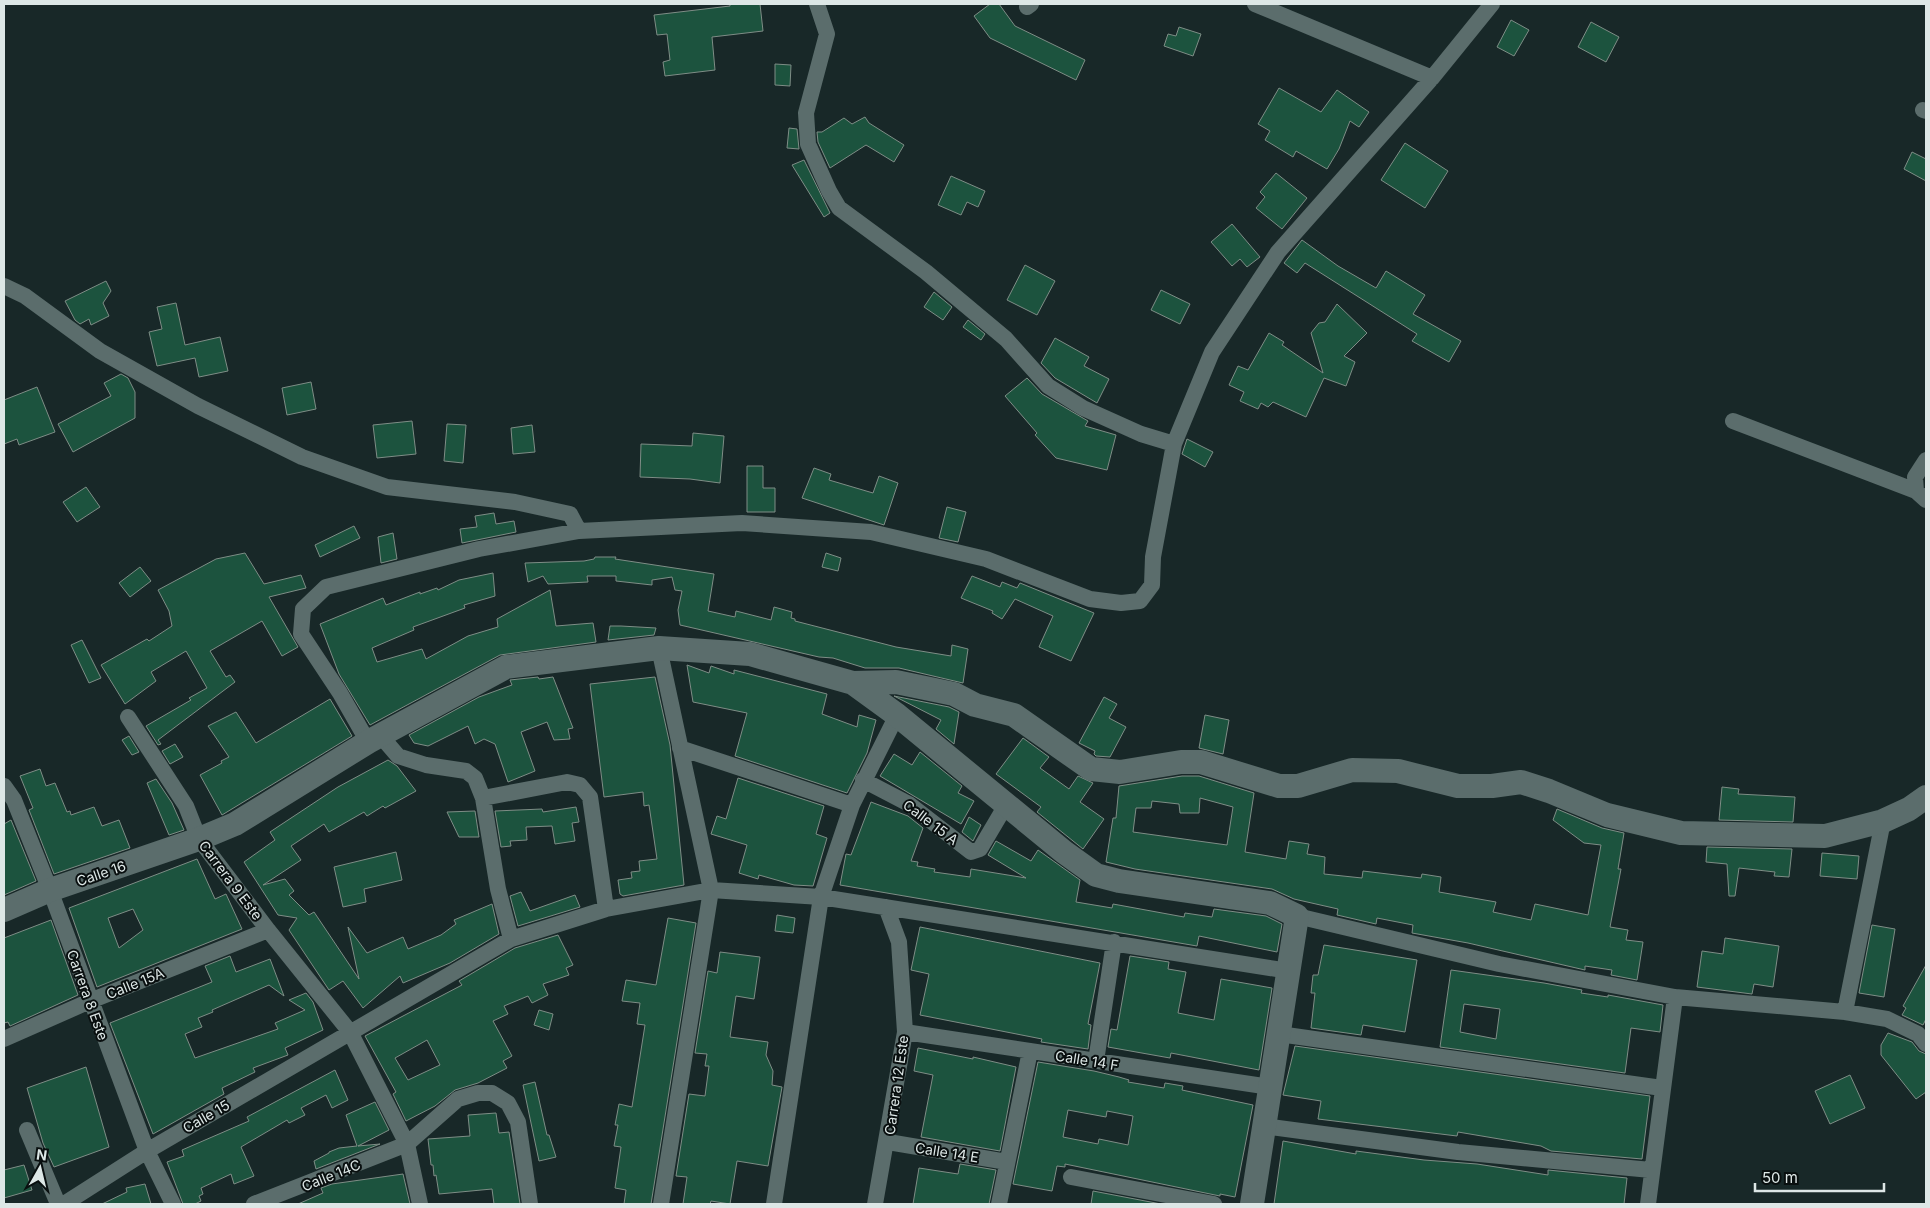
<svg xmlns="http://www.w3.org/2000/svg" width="1930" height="1208" viewBox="0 0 1930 1208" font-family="Inter,sans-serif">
<rect width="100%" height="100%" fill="#182828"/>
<path fill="#1c533e" stroke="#7e8d86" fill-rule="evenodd" d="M730,4H760L763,31L712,37L715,70L665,76L663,62L670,60L667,34L657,35L654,15L730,6Z
M990,4H999L1015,26L1085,60L1076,80L990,38L974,16Z
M1511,20L1529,30L1514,56L1497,47Z
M1591,22L1619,37L1606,62L1578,47Z
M1179,27L1201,34L1193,56L1164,46L1168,34L1176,36Z
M775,64L791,65L790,86L775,85Z
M1279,88L1321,112L1337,90L1369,112L1359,127L1350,121L1339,149L1327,169L1296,151L1293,157L1265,140L1270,131L1258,124Z
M865,117L869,123L904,145L894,162L866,145L830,168L818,142L817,132H822L844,118L852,124Z
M789,128L797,129L799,149L787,148Z
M1405,143L1448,171L1425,208L1381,180Z
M1912,152L1926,159V181L1904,169Z
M804,160L830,213L824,217L792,165Z
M1276,173L1307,198L1282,229L1256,208L1265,197L1260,192Z
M951,176L985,191L978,207L967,202L961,215L938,205Z
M1232,224L1260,257L1247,267L1240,259L1232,266L1211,242Z
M1302,240L1338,266L1376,288L1386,271L1425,295L1413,314L1461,341L1449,362L1412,341L1417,334L1305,263L1297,273L1284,263Z
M1025,265L1055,281L1037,315L1007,300Z
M106,281L111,291L103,303L109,316L91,325L89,319L80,324L75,320L65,301Z
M1161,290L1190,304L1180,324L1151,310Z
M934,292L952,307L943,320L924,307Z
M176,303L185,345L220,337L228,371L199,377L195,358L157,366L149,332L162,329L157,307Z
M1337,304L1367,333L1344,356L1355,362L1346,386L1324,378L1306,417L1273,402L1268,407L1261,403L1258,409L1240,401L1244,392L1229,385L1238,366L1248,370L1269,333L1284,342L1282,345L1323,373L1311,333L1319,323L1325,322Z
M968,320L985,334L981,340L963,327Z
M1055,338L1089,357L1084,366L1109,379L1097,403L1055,378L1041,363Z
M121,374L128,378L135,392V418L73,452L58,424L111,396L104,383Z
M1027,378L1042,394L1088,421L1085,426L1116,435L1107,470L1056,458L1035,435L1037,433L1005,396Z
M311,382L316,409L287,415L282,388Z
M37,387L55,432L19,445L17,439L4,444V400Z
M412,421L416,454L377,458L373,425Z
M447,424L466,425L463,463L444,461Z
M532,425L535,452L513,454L511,428Z
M693,433L724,436L720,483L690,479L640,477L641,444L692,446Z
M1187,439L1213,452L1205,467L1182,454Z
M747,466H763V488H775V512H747Z
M814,468L831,474L829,480L873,493L879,476L898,483L884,525L802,498Z
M86,487L100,507L77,522L63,502Z
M947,507L966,512L958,542L939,538Z
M494,513L496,524L514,521L516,532L462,543L460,529L477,527L475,516Z
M354,526L360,538L320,557L315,545Z
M393,533L397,559L381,563L378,537Z
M245,553L264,584L301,575L306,588L269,597L298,647L282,656L262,621L210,651L226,677L230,675L235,682L158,740L161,744L158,745L146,726L191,700L189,698L207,688L186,651L151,672L156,681L125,704L101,665L147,639L149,641L172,626L169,611L158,590L216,559Z
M826,553L841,558L838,571L822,567Z
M595,557H616L615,559L714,574L708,611L735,617L736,611L771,620L774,607L792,612L791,618L795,619V621L896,647L951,656L952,645L968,649L963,683L899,668H865L833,658L819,657L680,625L678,610L682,591L675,590L672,577L652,580V585L616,581V576H587L588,582L548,584L543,576L528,582L525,563L584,561L594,559Z
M140,567L151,581L130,597L119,583Z
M493,573L495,596L464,605L465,608L413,627L414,630L372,648L377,662L422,649L426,659L468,636L498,627L497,619L550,590L556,626L593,623L596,642L500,655L370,725L339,674L320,624L383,598L386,605L420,592V594L437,588L438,590L459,580Z
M972,576L1000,587L1002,582L1017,588L1020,583L1094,613L1071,661L1039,647L1053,616L1015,599L1002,619L992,613L993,611L961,598Z
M610,626H621L656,628L654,635L608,640Z
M82,640L101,678L89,683L71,645Z
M687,665L709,673L711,666L734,674V670L827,694L822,714L857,727L859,715L876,720L867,753L847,793L735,756L747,713L693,702Z
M538,677L539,679L553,677L573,728L568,729L570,739L554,740L547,722L521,732L535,771L508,782L495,744L484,739L475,744L468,726L428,746L414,743L409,735L479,697L512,685L510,680Z
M655,677L670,745L684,885L623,896L620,894L618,880L632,878L631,872L640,871L639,861L657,859L649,805L644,806L643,792L604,797L590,684Z
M894,696L949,707L959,712L954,744L936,729L941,720Z
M1104,697L1117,704L1109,718L1126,727L1110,757L1096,756L1094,754L1095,751L1079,743Z
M330,699L352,736L222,815L200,775L222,763L221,761L229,757L208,726L236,712L256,743Z
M1205,715L1229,720L1223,754L1199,748Z
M129,736L139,752L132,755L122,740Z
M1023,738L1049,757L1040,768L1069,789L1078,776L1093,783L1080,802L1104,819L1083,849L1037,812L1041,807L996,774Z
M175,744L183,757L170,764L162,751Z
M920,752L962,786L958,793L974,801L961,824L880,776L894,754L912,765Z
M388,760L397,766L416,791L385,808L383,806L367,816L364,812L329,832L324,824L291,846L301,860L263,885L285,879L294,891L289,895L309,915L314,912L359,979L348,927L367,953L403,937L408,949L441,935L456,924L454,920L492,904L499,934L450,963L403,983L400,976L363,1008L343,981L329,990L289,930L297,918L278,915L244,862L275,840L270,832L279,826L338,787Z
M40,769L46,786L55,783L67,812L70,811L71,815L94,807L102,826L119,820L130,848L54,874L29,810L33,808L20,776Z
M1182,776H1199L1254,793L1245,852L1286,859L1289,841L1309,844L1307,854L1325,857L1324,874L1362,878L1363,871L1421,878L1422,874L1441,877L1439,892L1496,902L1493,912L1531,920L1535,904L1588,915L1601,845L1584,843L1553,820L1557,809L1602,828L1624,833L1618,869H1621L1610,927L1628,930L1626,940L1643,942L1637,980L1611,975L1612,970L1585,966V970L1468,943L1412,933L1413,925L1377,918L1376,924L1337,915L1338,909L1294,899L1272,889L1135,869L1106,862L1113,818H1116L1119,786ZM1200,798L1233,807L1227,845L1133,832L1136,808H1151L1152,801L1179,804L1180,813H1199Z
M738,778L824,806L816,834L827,838L813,886L794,885L759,875L758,879L739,873L747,845L711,834L717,816L726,819Z
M156,779L172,803L184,830L169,835L147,783Z
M1722,787L1739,789L1738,794L1795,797L1793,822L1719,820Z
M871,802L908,816L923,828L911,861L918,862L917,866L935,869L934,872L970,877L971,869L1026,878L988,855L996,841L1031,861L1038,850L1080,880L1076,902L1112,908L1113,904L1184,917L1185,913L1212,917L1214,909L1266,916L1282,924L1277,952L1199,936L1197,946L840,885L846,854L851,855Z
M576,807L579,822L572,823L575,841L555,844L552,826L526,827L527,840L510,841L511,846L501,847L495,811L542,809L543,812Z
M475,811L479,837H459L447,812Z
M969,817L981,825L973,841L962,832Z
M11,820L36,881L4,895V824Z
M1707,847L1792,849L1789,877L1774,876L1775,872L1739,868L1735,896H1729L1727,864L1706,862Z
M396,852L402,880L364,889L366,902L343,907L334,867Z
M1822,853L1859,856L1857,879L1820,876Z
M197,859L215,899L226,894L242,929L97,987L69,908ZM133,909L143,930L119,948L108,918Z
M521,892L530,911L575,895L580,907L518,926L510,896Z
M777,915L795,918L793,933L775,931Z
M668,918L696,923L651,1204H624L626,1190L615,1188L621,1147L614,1146L618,1125H615L619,1104L632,1107L645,1025L637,1024L640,1003L622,1001L626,980L656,985Z
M51,920L78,995L10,1026L8,1022L4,1023V938Z
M1872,925L1895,929L1884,997L1859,993Z
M920,927L1100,963L1088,1024L1091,1025L1088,1049L1041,1042L1042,1039L920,1015L929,974L911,970Z
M558,935L573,965L566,968L569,975L543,984L548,995L532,1003L528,996L504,1006L508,1014L493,1021L512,1056L503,1061L507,1068L478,1083L455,1090L435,1106L406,1121L393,1094L396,1092L365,1036L462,985L459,981L515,948ZM427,1040L440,1065L408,1080L395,1058Z
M1725,938L1779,946L1773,987L1754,984L1752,994L1697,987L1702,951L1723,954Z
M1324,945L1417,960L1405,1032L1363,1025L1361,1035L1311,1028L1315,993H1311L1313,975H1318Z
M720,952L760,957L754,999L736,996L730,1037L768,1042L766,1055L773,1071L772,1085L782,1087L768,1166L737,1161L730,1204L711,1201L710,1204H683L687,1177L676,1176L689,1094L705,1096L709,1066H705L707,1054L695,1053L708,971L717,973Z
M230,956L236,972L270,959L284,996L269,985L212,1010L213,1012L198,1018L202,1027L185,1034L195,1058L278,1029L275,1023L305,1010L289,1000L306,993L313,1002L323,1030L285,1048L288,1055L253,1068L255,1072L222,1088L224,1094L153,1134L110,1023L212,982L205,966Z
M1130,956L1169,962L1168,969L1186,972L1178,1013L1214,1020L1221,979L1272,988L1259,1070L1171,1053L1170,1058L1108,1047L1111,1029L1117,1030Z
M1926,965V1019L1923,1025L1902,1015L1906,1008L1903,1006Z
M1451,970L1544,983L1582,990L1581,993L1608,997V995L1663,1005L1660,1032L1631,1028L1625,1073L1440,1047ZM1464,1004L1500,1009L1496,1039L1460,1032Z
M539,1010L553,1014L549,1030L534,1025Z
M1888,1033L1912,1042L1919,1051L1926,1054V1092L1916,1099L1881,1055V1045Z
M1295,1046L1650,1096L1642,1159L1551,1151L1541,1146L1458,1132L1457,1136L1318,1119L1321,1101L1283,1095Z
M918,1048L973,1059V1057L1016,1067L1000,1151L921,1137L933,1075L914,1071Z
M1038,1062L1094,1071L1119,1077L1129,1080L1128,1082L1164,1088L1165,1083L1183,1086L1182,1090L1253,1105L1235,1197L1220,1194V1196L1065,1164V1167L1057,1166L1052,1191L1013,1184ZM1068,1110L1106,1117L1107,1111L1133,1116L1128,1145L1099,1139L1098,1144L1063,1137Z
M86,1067L109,1147L54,1167L43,1143L27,1088Z
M335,1070L348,1100L332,1108L326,1095L301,1108L305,1115L289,1123L287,1120L241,1147L254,1176L234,1184L231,1174L201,1188L203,1194L199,1196L201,1201L195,1204H183L167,1162L184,1156L182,1150L249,1121L247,1117Z
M1850,1075L1865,1108L1830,1124L1815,1091Z
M535,1082L547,1135H549L556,1157L539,1161L523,1085Z
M375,1102L389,1130L358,1146L380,1144L316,1169L314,1161L329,1153V1152L339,1148L357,1146L346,1115Z
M496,1113L499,1133L509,1132L520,1204H494L492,1189L439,1194L436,1175L434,1176L433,1165H431L428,1139L470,1136L468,1115Z
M1283,1141L1356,1154V1151L1424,1160L1477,1164L1548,1175V1170L1627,1178L1624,1204H1274Z
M960,1164L996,1170L989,1204H913L919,1168L958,1174Z
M24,1165L32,1190L4,1198V1170Z
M403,1174L410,1204H298L323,1193L321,1188L332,1184Z
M145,1184L151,1204H102L127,1192L126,1188Z
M1093,1191L1161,1204H1091Z"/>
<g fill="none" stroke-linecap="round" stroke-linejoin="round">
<path stroke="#5b6d6c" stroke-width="16" d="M817,4L827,34L806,113L808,144L829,191L839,208L926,272L1006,339L1048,386L1083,408L1141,434L1174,444
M1255,4L1432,78
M1027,7L1031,4
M1923,110L1926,111
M4,286L25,296L100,351L198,406L302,457L387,487L515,502L570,514L579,531
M1733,421L1916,491L1926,500
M1916,491L1915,477L1926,460
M659,648L711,890L661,1204
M128,717L186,806L199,839L268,930L350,1032L407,1144L420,1204
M380,735L398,756L426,765L466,771L475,778L483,798L567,782L580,785L590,797L606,909
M368,742L340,693L301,634L303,609L326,587L479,549L579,531L742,523L871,532L986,559L1090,599L1121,603L1140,601L1152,585L1153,557L1174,444L1212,352L1278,252L1432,78L1492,4
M680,748L852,805
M863,780L909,804L971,852L980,849L1006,805
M4,786L14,800L50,890L147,1151L173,1204
M483,798L498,889L511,939
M1297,916L1499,964L1675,997L1845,1012L1887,1019L1918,1034L1926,1044
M1845,1012L1883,821
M905,1032L1270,1087
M1279,1034L1662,1088
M4,1039L90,1001L268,930
M1096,1061L1114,942
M1264,1126L1458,1152L1651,1170
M27,1130L58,1204
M888,1142L1007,1162
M1071,1177L1214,1204
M64,1204L147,1151L511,939L606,909L711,890L821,897L1289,971
M254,1204L407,1144L458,1099L478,1093H492L508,1103L518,1122L530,1204
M774,1204L821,897L852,805L897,715
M875,1204L905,1032L899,942L886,907
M999,1204L1030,1051
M1648,1204L1675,997"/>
<path stroke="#5b6d6c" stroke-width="24" d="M853,683L896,682L954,694L975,705L1014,715L1091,769L1120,772L1181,762H1201L1279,786H1298L1352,770L1398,771L1458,786H1492L1521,782L1549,791L1607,815L1681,833L1825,836L1883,821L1909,809L1926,797
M4,910L50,890L199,839L235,824L368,742L506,667L659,648L750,654L853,683L897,715L1064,852L1096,875L1119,881L1270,903L1297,916L1252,1204"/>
</g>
<g text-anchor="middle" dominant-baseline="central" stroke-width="4" stroke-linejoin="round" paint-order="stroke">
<g font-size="14" fill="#dde7e6" stroke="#090f0f">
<text transform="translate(931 822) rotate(37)">Calle 15 A</text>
<text transform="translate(101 873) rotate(-19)">Calle 16</text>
<text transform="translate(231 880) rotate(53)">Carrera 9 Este</text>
<text transform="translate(135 983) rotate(-22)">Calle 15A</text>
<text transform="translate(88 995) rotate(70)">Carrera 8 Este</text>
<text transform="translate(1087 1060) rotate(9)">Calle 14 F</text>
<text transform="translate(896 1085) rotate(-82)">Carrera 12 Este</text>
<text transform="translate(206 1116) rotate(-30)">Calle 15</text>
<text transform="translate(947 1152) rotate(9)">Calle 14 E</text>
<text transform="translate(331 1175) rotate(-22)">Calle 14C</text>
</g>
</g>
<rect width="1930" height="1208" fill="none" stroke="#dde7e6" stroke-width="10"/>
<g transform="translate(40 1168) rotate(8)" stroke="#090f0f" stroke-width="4" paint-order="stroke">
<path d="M0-4L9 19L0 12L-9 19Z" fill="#dde7e6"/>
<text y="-8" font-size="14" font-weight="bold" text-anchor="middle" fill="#dde7e6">N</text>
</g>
<path d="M1755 1183v8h129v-8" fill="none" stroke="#dde7e6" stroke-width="2.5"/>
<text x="1762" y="1183" font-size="15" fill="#dde7e6" stroke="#090f0f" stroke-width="4" paint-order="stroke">50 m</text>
</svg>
